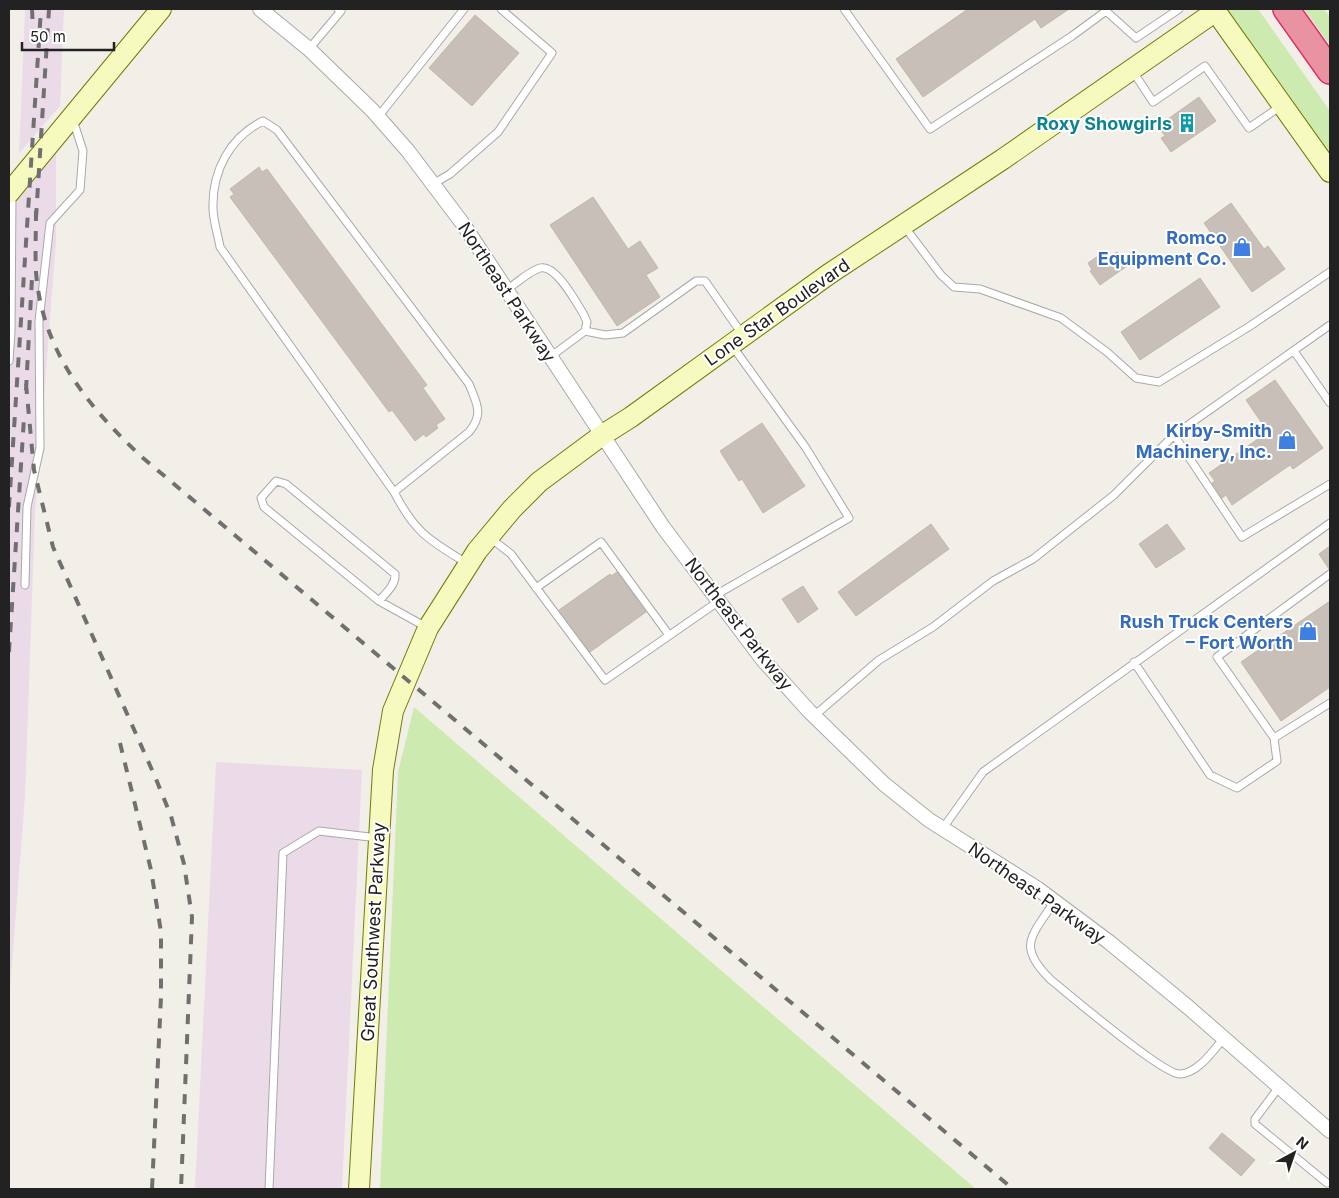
<svg xmlns="http://www.w3.org/2000/svg" width="1339" height="1198" viewBox="0 0 1339 1198" font-family="Inter,sans-serif">
<rect width="100%" height="100%" fill="#f2efe9"/>
<path fill="#ebdbe8" d="M25,9H64L60,106L19,153Z
M56,147V242L35,514L25,797L9,1002V209Z
M216,762L362,770L342,1189H195Z"/>
<path fill="#cdebb0" d="M1227,9H1258L1330,111V156Z
M1304,9H1324L1330,17V45Z
M414,707L976,1189H380L398,772Z"/>
<path fill="#c7bfb8" stroke="#c4b6ab" d="M968,9H1069L1041,28L1035,19L923,97L896,59Z
M475,15L519,53L472,106L429,68Z
M1199,97L1216,121L1171,152L1161,138L1165,136L1158,126Z
M259,167L262,172L267,169L427,385L423,388L445,419L436,425L438,428L426,437L424,434L415,441L392,410L389,412L230,197L234,194L230,189Z
M593,197L628,249L640,241L658,268L646,275L660,297L617,326L550,225Z
M1231,203L1264,249L1268,246L1285,269L1252,292L1204,223Z
M1117,252L1127,266L1100,285L1090,271L1092,270L1088,263L1098,256L1102,262Z
M1200,278L1220,307L1140,360L1121,332Z
M1275,380L1323,448L1293,469L1290,465L1232,505L1226,495L1222,498L1212,483L1215,481L1209,473L1268,432L1246,400Z
M762,423L805,486L763,513L742,479L739,481L720,451Z
M931,524L949,549L856,616L838,592Z
M1167,524L1185,549L1156,568L1139,544Z
M1330,546V569H1329L1319,554Z
M617,572L646,612L590,652L559,610L610,574L611,576Z
M803,586L818,609L798,623L782,599Z
M1330,601V687L1281,721L1241,662Z
M1222,1133L1255,1160L1241,1176L1209,1148Z"/>
<g fill="none" stroke-linecap="round" stroke-linejoin="round">
<g stroke="#a9a9a9" stroke-width="9">
<path id="lane" d="M844,9L930,129L1072,36L1106,11L1136,38L1179,9
M309,49L341,11L338,9
M1132,70L1153,102L1205,66L1249,128L1281,106
M378,117L464,9
M433,184L450,174L498,132L552,53L501,9
M904,226L941,275L954,287L980,289L1061,318L1107,352L1136,378L1159,382L1250,326L1330,272
M506,290C516,284 529,271 540,268C556,264 576,302 584,315L587,322L585,331L550,357
M1330,325L1174,435L1242,537L1330,484
M585,331L605,335L623,333L696,281H705L742,334
M1294,351L1330,403
M9,361L11,332L12,194
M394,492L220,247C218,234 213,221 213,208C212,171 230,137 263,121L277,130L469,384C477,404 484,414 469,432L394,492C416,534 429,540 468,564
M489,537L511,554L605,680L719,601
M1330,574L1217,657L1274,738L1330,703
M25,585L27,507L40,448L39,321L50,223L80,190L83,151L73,120
M536,588L601,542L669,635
M714,596L849,518L806,448L733,347
M379,601C385,594 396,585 395,574L286,484L276,481L261,498L264,507L379,601L428,628
M1134,662L1210,775L1237,788L1277,761L1274,738
M814,716L879,660L933,627L993,581L1033,559L1114,495L1174,435
M943,828L983,772L1330,523
M1054,902C1032,936 1016,946 1051,980C1070,995 1163,1075 1180,1074C1198,1073 1213,1051 1223,1039
M1279,1087L1255,1119V1124L1327,1183
M269,1189L283,853L319,831L378,838"/>
</g>
<g stroke="#a9a9a9" stroke-width="16">
<path id="street" d="M260,9L309,49L372,110L408,151L463,224L663,527L763,660L809,711L884,784L929,820L1038,889L1109,942L1188,1007L1330,1131"/>
</g>
<g stroke="#707d05" stroke-width="22">
<path id="secondary" d="M1214,9L1330,172
M9,193L161,9
M359,1189L383,770L393,711L428,628L477,551L512,509L539,482L601,436L631,417L829,274L1003,159L1216,11"/>
</g>
<g stroke="#dc2a67" stroke-width="28">
<path id="highway" d="M1286,9L1330,71"/>
</g>
<use href="#lane" stroke="#fff" stroke-width="7"/>
<use href="#street" stroke="#fff" stroke-width="14"/>
<use href="#secondary" stroke="#f7fabf" stroke-width="20"/>
<use href="#highway" stroke="#e892a2" stroke-width="25"/>
<path stroke="#707070" stroke-width="4" stroke-dasharray="10 10" stroke-linecap="butt" d="M32,9L33,30
M36,211C36,231 35,252 36,272C42,351 88,407 143,458L1013,1189
M36,218L49,9
M26,384L34,470L53,547L156,779L171,816L184,864L192,917L181,1189
M26,390L32,278
M9,507L41,9
M9,652L24,418
M120,743L151,870L161,932V997L152,1189"/>
</g>
<defs>
<g id="building-bare" transform="scale(1.5)"><path d="M-4-6H4V6H1V3H-1V6H-4ZM-2.5-4.3h1.7v1.8h-1.7ZM.8-4.3h1.7v1.8H.8ZM-2.5-1h1.7V.8h-1.7ZM.8-1h1.7V.8H.8Z" fill="#0f9aa8" stroke="#fff" stroke-width="2.5" paint-order="stroke"/></g>
<g id="shop-bare" transform="scale(1.5)"><path d="M-5-2.5h2.3a2.7 3.5 0 0 1 5.4 0H5L5.5 6h-11ZM-1.5-2.5h3a1.5 2.3 0 0 0-3 0Z" fill="#3f7fe0" stroke="#fff" stroke-width="2.5" paint-order="stroke"/></g>
</defs>
<g fill-rule="evenodd">
<use href="#building-bare" x="1187" y="123"/>
<use href="#shop-bare" x="1242" y="247"/>
<use href="#shop-bare" x="1287" y="440"/>
<use href="#shop-bare" x="1308" y="631"/>
</g>
<g text-anchor="middle" dominant-baseline="central" stroke-width="4" stroke-linejoin="round" paint-order="stroke">
<g font-size="18" font-weight="bold" fill="#0d838f" stroke="#fff" text-anchor="end">
<text x="1172" y="123">Roxy Showgirls</text>
</g>
<g font-size="18" font-weight="bold" fill="#366cbe" stroke="#fff" text-anchor="end">
<text x="1227" y="237">Romco<tspan x="1227" dy="21">Equipment Co.</tspan></text>
<text x="1272" y="430">Kirby-Smith<tspan x="1272" dy="21">Machinery, Inc.</tspan></text>
<text x="1293" y="621">Rush Truck Centers<tspan x="1293" dy="21">– Fort Worth</tspan></text>
</g>
<g font-size="18" fill="#222" stroke="#fff">
<text transform="translate(507 292) rotate(57)">Northeast Parkway</text>
<text transform="translate(777 312) rotate(-35)">Lone Star Boulevard</text>
<text transform="translate(739 624) rotate(52)">Northeast Parkway</text>
<text transform="translate(1037 893) rotate(35)">Northeast Parkway</text>
<text transform="translate(373 932) rotate(-87)">Great Southwest Parkway</text>
</g>
</g>
<rect width="1339" height="1198" fill="none" stroke="#222222" stroke-width="20"/>
<g transform="translate(1294 1153) rotate(40)" stroke="#ffffff" stroke-width="4" paint-order="stroke">
<path d="M0-4L9 19L0 12L-9 19Z" fill="#222222"/>
<text y="-8" font-size="14" font-weight="bold" text-anchor="middle" fill="#222222">N</text>
</g>
<path d="M22 42v8h92v-8" fill="none" stroke="#222222" stroke-width="2.5"/>
<text x="30" y="42" font-size="15" fill="#222222" stroke="#ffffff" stroke-width="4" paint-order="stroke">50 m</text>
</svg>
